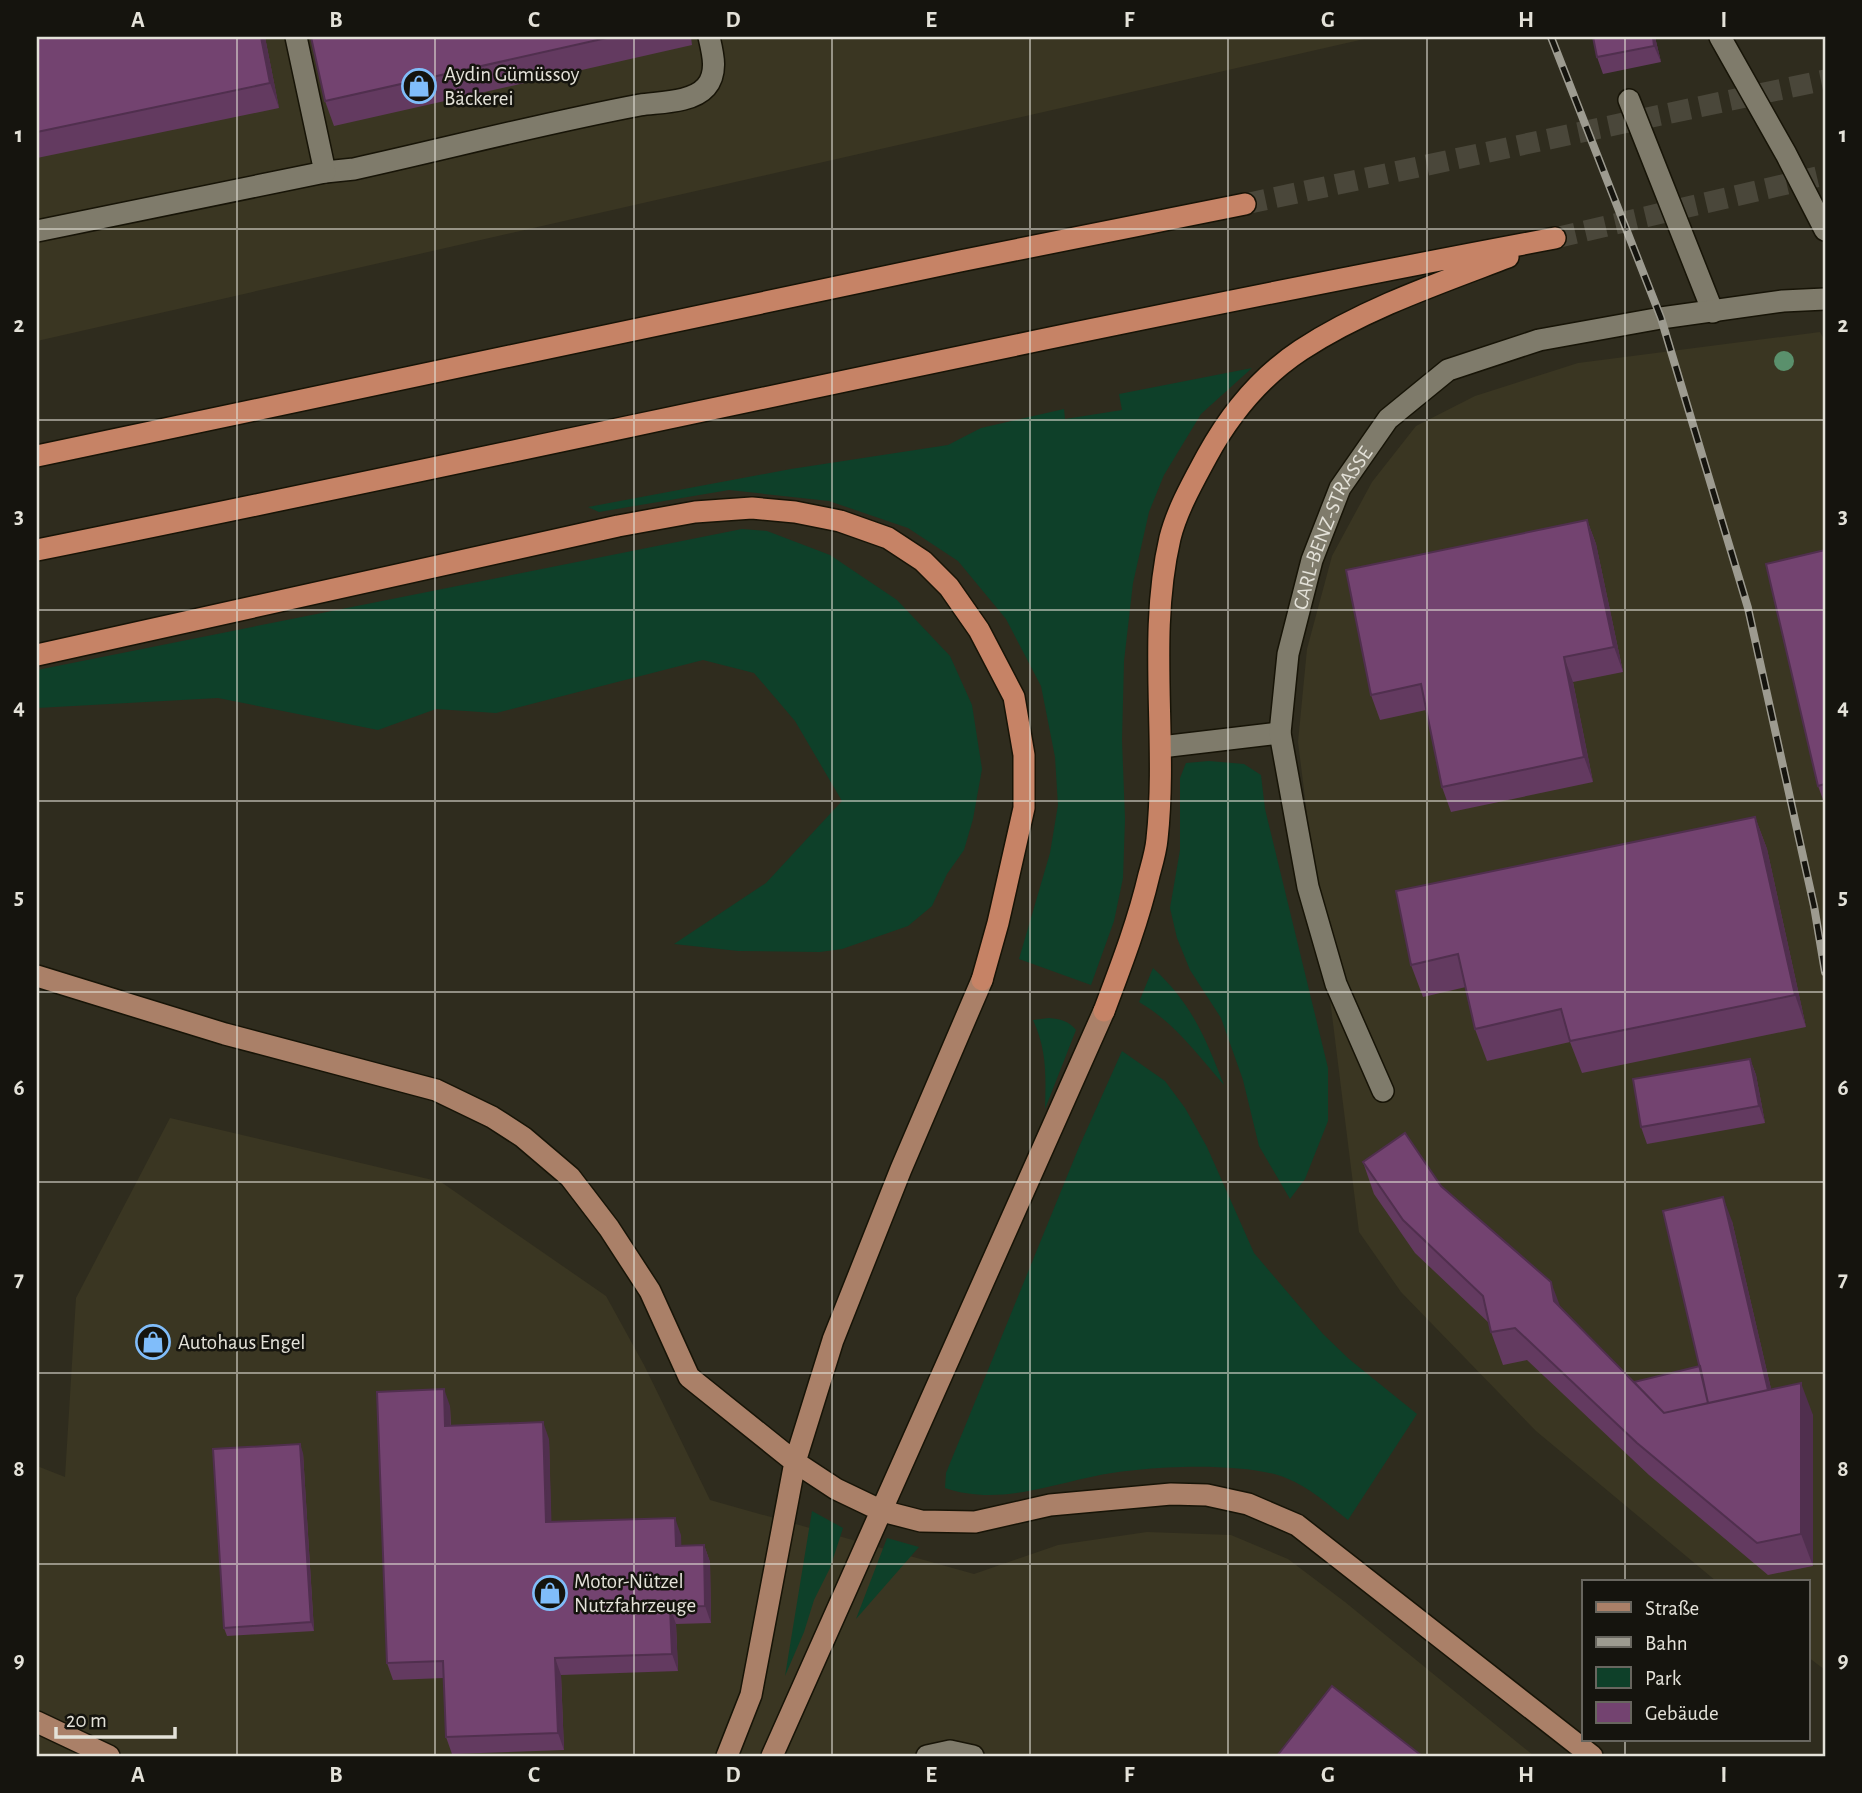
<svg xmlns="http://www.w3.org/2000/svg" width="1862" height="1793" viewBox="0 0 1862 1793" font-family="'Alegreya Sans',sans-serif">
<rect width="100%" height="100%" fill="#2f2c1e"/>
<path fill="#3a3622" d="M37,37H1373L37,341Z
M1820,332L1825,341V1670L1808,1657V1581H1716L1536,1431L1401,1292L1359,1232L1298,742L1307,649L1332,556L1372,482L1416,426L1475,396L1578,363Z
M170,1118L441,1182L606,1296L644,1365L710,1500L974,1574L1058,1545L1147,1532L1231,1535L1288,1559L1345,1602L1534,1756H37V1466L65,1477L76,1298Z"/>
<path fill="#0e4029" d="M1252,368L1201,414L1164,475L1149,512L1133,583L1124,661L1122,740L1125,819L1123,878L1114,921L1091,985L1019,959L1050,853L1058,805L1055,757L1041,686L1006,619L958,561L908,528L829,501L729,490L599,512L588,507L791,469L948,445L981,428L1064,409L1065,419L1122,410L1119,394Z
M742,529L767,531L830,555L897,600L950,656L972,705L982,769L973,819L964,850L947,874L932,906L908,926L842,949L820,952L738,951L674,944L766,883L842,801L795,721L754,673L703,660L496,713L436,709L378,730L218,698L37,708V670Z
M1209,761L1244,764L1261,775L1265,809L1328,1068V1121L1305,1179L1290,1199L1259,1146L1243,1080L1221,1018L1190,970L1177,938L1170,908L1180,850V778L1186,763Z
M1153,968C1192,1004 1205,1037 1224,1085C1198,1055 1174,1022 1139,1002Z
M1049,1018C1060,1019 1069,1021 1076,1030L1045,1109C1046,1077 1047,1050 1033,1020Z
M1122,1051L1165,1081L1185,1108L1207,1147L1254,1253L1323,1334L1349,1359L1417,1414L1348,1520C1329,1505 1309,1487 1286,1478C1241,1460 1134,1466 1086,1478C1038,1489 992,1504 945,1488L946,1473L1079,1147Z
M812,1511L843,1528L830,1568L814,1600L804,1632L785,1676Z
M887,1538L919,1547L856,1619Z"/>
<g fill="none" stroke-linecap="round" stroke-linejoin="round">
<path stroke="#4a473a" stroke-width="21" stroke-dasharray="21 10" stroke-linecap="butt" d="M1245,204L1825,80
M1555,238L1825,175"/>
<g stroke="#171407" stroke-width="24">
<g id="minor">
<path d="M1720,37L1786,154L1825,230"/>
<path d="M1629,100L1713,312"/>
<path d="M325,172L354,169C449,148 544,123 640,105C659,102 692,103 706,87C718,73 713,54 709,37"/>
<path d="M37,231L325,172L296,37"/>
<path d="M1161,747L1280,733"/>
<path id="s1" d="M1383,1091L1336,984L1308,887L1280,733L1288,654L1312,560L1340,488L1388,419L1448,370L1539,340L1661,318L1783,301L1825,299"/>
<path d="M927,1756L950,1751L973,1756"/>
</g>
</g>
<g stroke="#171407" stroke-width="24">
<path id="major" d="M37,976L225,1034L436,1090L492,1117L523,1137L570,1177L609,1228L650,1291L689,1377L795,1462L836,1489L882,1511L921,1521L975,1522L1050,1505L1171,1494L1207,1495L1248,1504L1297,1525L1592,1756
M37,1722L109,1756
M727,1756L751,1695L795,1462L833,1340L901,1169L982,980
M772,1756L1104,1011"/>
</g>
<g stroke="#171407" stroke-width="24">
<path id="highway" d="M37,456L960,261L1245,204
M37,550C543,448 1047,333 1555,238
M37,655L618,526L695,512L752,508L795,512L840,521L888,538L923,561L949,587L979,630L1014,697L1024,755V808L998,923L982,980
M1104,1011C1121,966 1138,922 1149,875C1152,864 1156,851 1157,839C1168,739 1147,637 1170,538C1177,510 1193,482 1207,456C1230,414 1260,377 1301,350C1364,309 1437,284 1508,257"/>
</g>
<use href="#minor" stroke="#7f7b6b" stroke-width="21"/>
<use href="#major" stroke="#aa8068" stroke-width="21"/>
<use href="#highway" stroke="#c68366" stroke-width="21"/>
<g stroke="#9d9b90" stroke-width="8">
<path id="rail" d="M1551,37L1661,318L1748,608L1814,906L1825,972"/>
</g>
<use href="#rail" stroke="#15140e" stroke-width="5" stroke-dasharray="16" stroke-linecap="butt"/>
</g>
<circle fill="#5a906c" cx="1784" cy="361" r="10"/>
<path fill="#633a60" d="M37,37H265L279,108L37,158Z
M311,37H691L692,45L334,126L325,101Z
M1655,37L1661,62L1603,74L1597,57Z
M1587,520L1596,544L1623,672L1573,682L1593,782L1451,812L1442,787L1426,710L1380,720L1371,695Z
M1825,550V805L1818,786Z
M1755,817L1767,849L1806,1027L1582,1073L1570,1042L1487,1061L1475,1029L1466,987L1423,997L1411,965Z
M1750,1059L1756,1075L1765,1123L1647,1144L1641,1127Z
M1363,1162L1441,1186L1634,1382L1700,1366L1732,1221L1771,1389L1813,1415V1566L1768,1575L1649,1475L1527,1360L1503,1365L1491,1332L1489,1323L1415,1253L1374,1194Z
M450,1406L451,1426L549,1439L551,1522L681,1535V1546L704,1545L710,1562L711,1623L676,1624L678,1671L561,1675L564,1750L452,1754L446,1737L444,1678L393,1680L387,1663Z
M303,1453L314,1631L227,1636L224,1628Z"/>
<path fill="#502f4e" d="M261,37H265L279,108L270,83Z
M1653,37H1655L1661,62L1654,46Z
M1587,520L1596,544L1623,672L1614,647Z
M1564,657L1573,682L1593,782L1584,757Z
M1755,817L1767,849L1806,1027L1795,995Z
M1750,1059L1756,1075L1765,1123L1759,1106Z
M1723,1197L1732,1221L1779,1423L1770,1398Z
M1551,1282L1563,1314L1554,1301Z
M1801,1383L1813,1415V1566L1801,1534Z
M444,1389L450,1406L451,1443L445,1426Z
M543,1422L549,1439L552,1539L546,1522Z
M300,1444L303,1453L314,1631L311,1622Z
M675,1518L681,1535L682,1563L676,1546Z
M704,1545L710,1562L711,1623L705,1606Z
M670,1607L676,1624L678,1671L672,1654Z
M555,1658L561,1675L564,1750L558,1733Z"/>
<path fill="#734370" stroke="#502f4e" stroke-width="2" d="M37,37H261L270,83L37,132Z
M311,37H611L325,101Z
M1593,37H1653L1654,46L1597,57Z
M1587,520L1614,647L1564,657L1584,757L1442,787L1421,684L1371,695L1346,570Z
M1825,550V784L1818,786L1766,564Z
M1755,817L1795,995L1570,1041L1561,1009L1475,1029L1458,954L1411,965L1396,891Z
M1750,1059L1759,1106L1641,1127L1633,1079Z
M1405,1133L1441,1186L1551,1282L1554,1301L1664,1413L1801,1383V1534L1757,1543L1637,1443L1515,1328L1491,1332L1483,1296L1403,1220L1363,1162Z
M1723,1197L1768,1390L1708,1403L1663,1211Z
M1700,1366L1708,1403L1664,1413L1634,1382Z
M444,1389L445,1426L543,1422L546,1522L675,1518L676,1546L704,1545L705,1606L670,1607L672,1654L555,1658L558,1733L446,1737L443,1661L387,1663L377,1392Z
M300,1444L311,1622L224,1628L213,1449Z
M1332,1686L1422,1756H1277Z"/>
<path fill="none" stroke="#e4e2d9" stroke-width="2" stroke-opacity="0.55" d="M237,37V1756M435,37V1756M634,37V1756M832,37V1756M1030,37V1756M1228,37V1756M1427,37V1756M1625,37V1581M37,229H1825M37,420H1825M37,610H1825M37,801H1825M37,992H1825M37,1182H1825M37,1373H1825M37,1564H1825M1625,1739V1756"/>
<defs>
<g id="shop-ring" transform="scale(1.75)"><circle r="9.5" fill="#15140e" stroke="#80bdfa" stroke-width="1.5"/><path d="M-5-2.5h2.3a2.7 3.5 0 0 1 5.4 0H5L5.5 6h-11ZM-1.5-2.5h3a1.5 2.3 0 0 0-3 0Z" fill="#80bdfa"/></g>
</defs>
<g fill-rule="evenodd">
<use href="#shop-ring" x="419" y="86"/>
<use href="#shop-ring" x="153" y="1342"/>
<use href="#shop-ring" x="550" y="1593"/>
</g>
<g text-anchor="middle" dominant-baseline="central" stroke-width="5" stroke-linejoin="round" paint-order="stroke">
<g font-size="21" fill="#e4e2d9" stroke="#15140e" text-anchor="start">
<text x="444" y="74">Aydin Gümüssoy<tspan x="444" dy="24">Bäckerei</tspan></text>
<text x="178" y="1342">Autohaus Engel</text>
<text x="574" y="1581">Motor-Nützel<tspan x="574" dy="24">Nutzfahrzeuge</tspan></text>
</g>
<g font-size="21" fill="#e4e2d9" stroke="#15140e">
<text stroke="none"><textPath href="#s1" startOffset="588">CARL-BENZ-STRASSE</textPath></text>
</g>
</g>
<rect width="1862" height="1793" fill="none" stroke="#15140e" stroke-width="77"/>
<rect x="1582" y="1580" width="228" height="161" fill="#15140e" stroke="#68665f" stroke-width="2"/>
<rect x="1596" y="1602" width="35" height="10" fill="#aa8068" stroke="#68665f" stroke-width="2"/>
<text x="1645" y="1615" font-size="21" fill="#e4e2d9">Straße</text>
<rect x="1596" y="1637" width="35" height="10" fill="#9d9b90" stroke="#68665f" stroke-width="2"/>
<text x="1645" y="1650" font-size="21" fill="#e4e2d9">Bahn</text>
<rect x="1596" y="1667" width="35" height="21" fill="#0e4029" stroke="#68665f" stroke-width="2"/>
<text x="1645" y="1685" font-size="21" fill="#e4e2d9">Park</text>
<rect x="1596" y="1702" width="35" height="21" fill="#734370" stroke="#68665f" stroke-width="2"/>
<text x="1645" y="1720" font-size="21" fill="#e4e2d9">Gebäude</text>
<path d="M56 1727v10h119v-10" fill="none" stroke="#e4e2d9" stroke-width="3.5"/>
<text x="66" y="1727" font-size="21" fill="#e4e2d9" stroke="#15140e" stroke-width="5" paint-order="stroke">20 m</text>
<rect x="38" y="38" width="1786" height="1717" fill="none" stroke="#e4e2d9" stroke-width="2.5"/>
<g font-size="23" text-anchor="middle" font-weight="bold" fill="#e4e2d9">
<text x="138" y="27">A</text>
<text x="336" y="27">B</text>
<text x="534" y="27">C</text>
<text x="733" y="27">D</text>
<text x="931" y="27">E</text>
<text x="1129" y="27">F</text>
<text x="1328" y="27">G</text>
<text x="1526" y="27">H</text>
<text x="1724" y="27">I</text>
<text x="19" y="142">1</text>
<text x="1843" y="142">1</text>
<text x="19" y="332">2</text>
<text x="1843" y="332">2</text>
<text x="19" y="523">3</text>
<text x="1843" y="523">3</text>
<text x="19" y="714">4</text>
<text x="1843" y="714">4</text>
<text x="19" y="904">5</text>
<text x="1843" y="904">5</text>
<text x="19" y="1095">6</text>
<text x="1843" y="1095">6</text>
<text x="19" y="1286">7</text>
<text x="1843" y="1286">7</text>
<text x="19" y="1476">8</text>
<text x="1843" y="1476">8</text>
<text x="19" y="1667">9</text>
<text x="1843" y="1667">9</text>
<text x="138" y="1782">A</text>
<text x="336" y="1782">B</text>
<text x="534" y="1782">C</text>
<text x="733" y="1782">D</text>
<text x="931" y="1782">E</text>
<text x="1129" y="1782">F</text>
<text x="1328" y="1782">G</text>
<text x="1526" y="1782">H</text>
<text x="1724" y="1782">I</text>
</g>
</svg>
